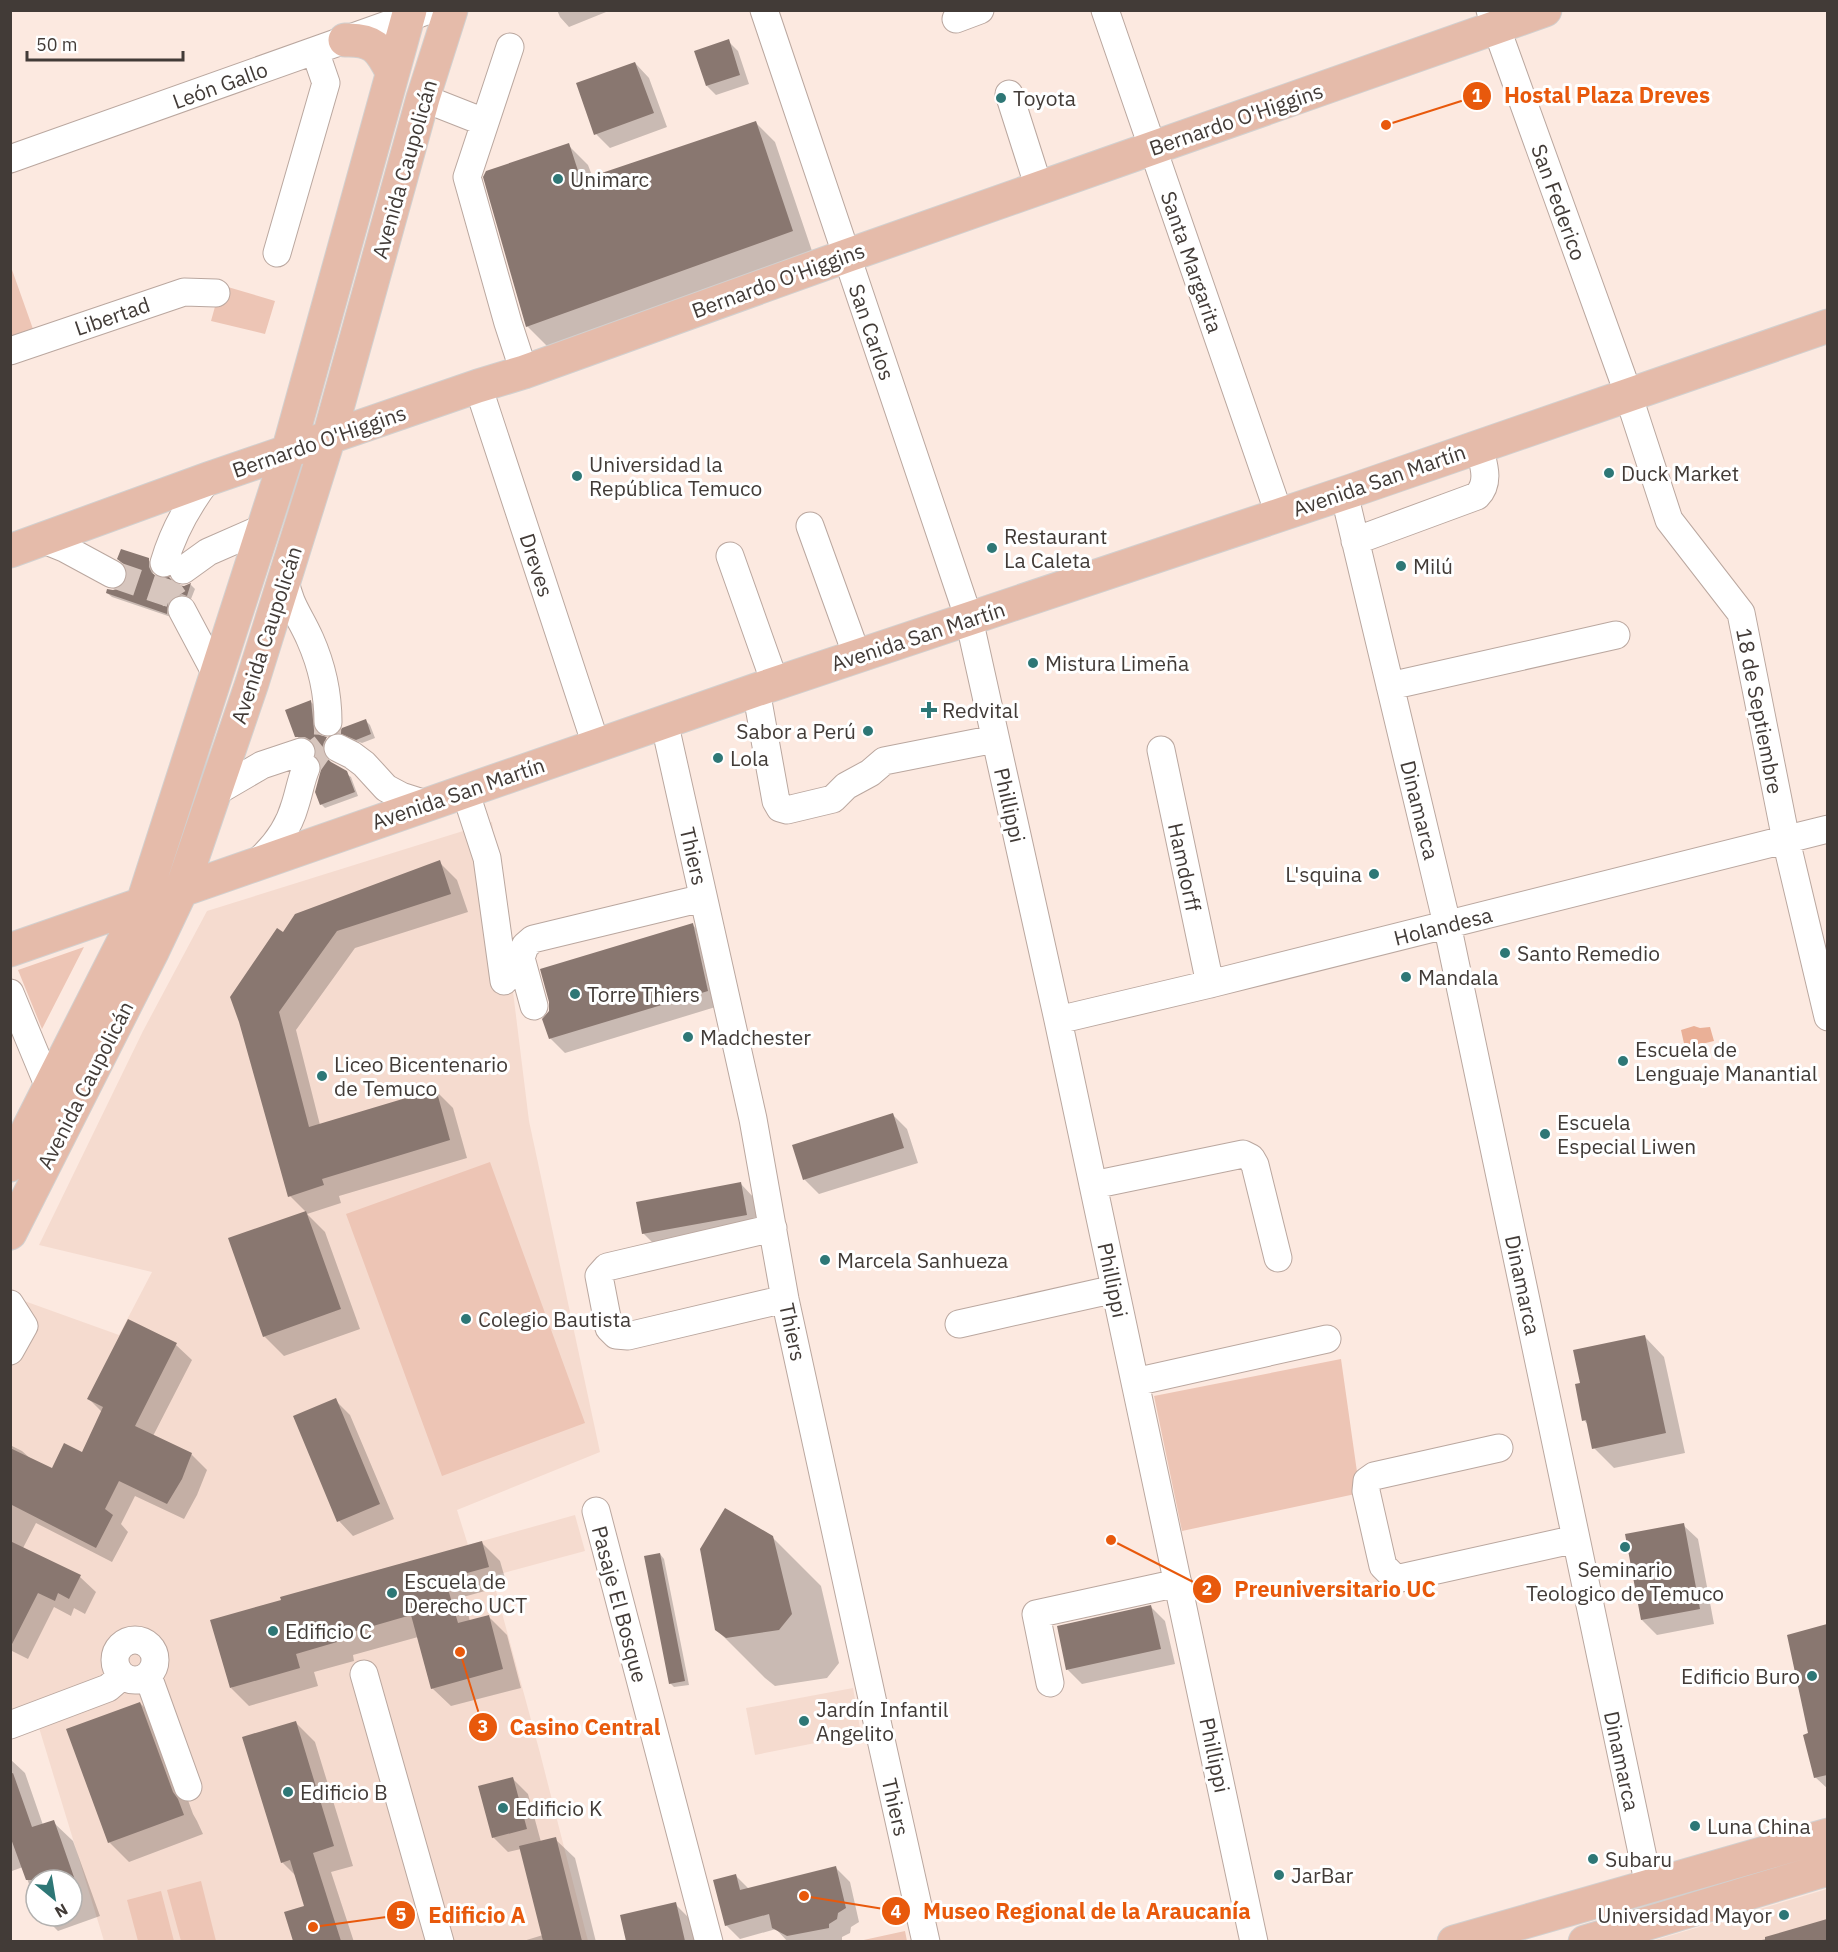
<svg xmlns="http://www.w3.org/2000/svg" width="1838" height="1952" viewBox="0 0 1838 1952" font-family="'IBM Plex Sans',sans-serif">
<rect width="100%" height="100%" fill="#fce9e0"/>
<path fill="#f5dbcf" d="M492,822L529,1121L600,1452L457,1510L468,1545L575,1515L585,1551L492,1576L540,1753L588,1941H104L33,1708L11,1715L10,1309L16,1298L119,1335L152,1272L39,1245L143,1031L207,911Z
M853,1688L861,1734L755,1755L746,1708Z
M1827,1889V1941H1652Z"/>
<path fill="#edc5b5" d="M11,267L33,329L11,336H10Z
M221,285L275,301L265,334L211,321Z
M84,947L42,1029L18,970Z
M490,1162L585,1423L442,1476L346,1214Z
M1341,1359L1360,1493L1182,1531L1154,1396Z
M201,1881L216,1941H181L167,1890Z
M161,1891L174,1941H138L127,1900Z
M905,1931L907,1941H859Z"/>
<path fill="#eab097" d="M1694,1026L1700,1028L1710,1027L1714,1041L1685,1048L1681,1030Z"/>
<path fill="#0003" d="M557,10H611L569,27L560,17Z
M728,41L738,51L749,84L716,95L707,86Z
M635,63L649,78L667,127L610,148L596,134Z
M755,122L775,142L812,251L547,346L527,326L568,145L588,165L593,178Z
M148,560L153,564V573L155,577L176,586L184,587L191,585L195,589L191,599L187,598L171,617L112,597L107,593L121,589Z
M311,702L315,706L318,736L326,739L330,743L326,754L328,762L351,777L358,796L325,808L321,804L323,766L317,746L310,740L301,741L297,736Z
M366,721L370,725L375,738L362,743L345,737L341,732Z
M439,862L457,880L468,912L355,948L296,1030L320,1125L435,1090L453,1108L467,1158L339,1196L341,1203L307,1214L325,1232L360,1329L284,1356L264,1336L306,1212L290,1196L241,1022L284,934Z
M693,925L707,940L722,1005L565,1053L550,1038L551,1002Z
M892,1114L907,1129L918,1163L819,1194L805,1180L794,1146Z
M741,1184L755,1199L761,1229L658,1248L643,1233Z
M1645,1337L1664,1357L1685,1453L1614,1468L1594,1448L1589,1426L1584,1420L1582,1384Z
M176,1345L192,1360L153,1436L191,1454L207,1470L197,1495L184,1519L135,1496L121,1524L128,1532L112,1562L36,1523L23,1548L80,1577L96,1592L85,1614L74,1608L71,1616L54,1607L28,1659L10,1650V1445L22,1451L32,1460L53,1470L83,1454L102,1412L89,1399Z
M335,1400L350,1415L394,1519L353,1536L339,1521Z
M1683,1525L1698,1539L1714,1624L1657,1635L1642,1620Z
M772,1537L821,1586L839,1663L827,1678L775,1686L765,1678L716,1629Z
M482,1543L500,1561L507,1585L463,1597L470,1621L488,1616L507,1635L521,1688L451,1706L432,1688L418,1637L353,1655L354,1661L314,1672L318,1686L249,1706L231,1688Z
M660,1554L664,1559L689,1685L674,1687L670,1683Z
M1151,1607L1165,1621L1175,1664L1082,1684L1067,1669Z
M1828,1626V1789L1815,1777L1810,1734L1789,1636Z
M140,1703L160,1723L193,1814L197,1821L203,1834L129,1862L109,1842Z
M295,1722L315,1742L353,1866L331,1872L354,1942H295L286,1913L306,1907L296,1876L282,1862Z
M10,1759L25,1773L43,1825L53,1822L73,1841L100,1916L58,1931L43,1916H72V1880H36V1904L23,1867L12,1871L10,1869Z
M513,1779L528,1794L541,1842L555,1839L575,1858L596,1942H520L543,1935L521,1849L508,1852L493,1837Z
M836,1868L850,1882L859,1922L851,1927L850,1933L842,1937V1942H788L776,1929L740,1939L726,1925L736,1876L749,1889Z
M675,1904L690,1919L695,1942H627L622,1916Z
M1825,1921L1828,1923V1942H1755Z"/>
<path fill="#897770" d="M729,39L740,75L706,86L694,51Z
M635,62L654,113L594,135L576,83Z
M756,121L793,231L526,327L483,177L486,171L569,143L581,180Z
M121,549L149,558V567L152,573L159,578L169,577L177,585L184,586L191,583L187,596L182,594L174,596L168,602L167,614L106,593L107,589L113,590L120,588L126,581L128,573L126,566L117,559Z
M311,700L314,730L320,735L327,737L324,742L322,748L325,756L331,762L347,771L355,792L320,805L315,792L322,766L316,756V746L312,741L305,737H295L285,710Z
M366,719L371,734L356,740L339,733L342,728Z
M440,860L451,894L337,931L279,1012L309,1127L436,1089L450,1140L322,1179L324,1185L288,1197L239,1022L230,997L277,928L283,932L295,914Z
M693,923L708,991L549,1039L542,1019L549,1011V1002L540,969Z
M893,1113L904,1148L803,1180L792,1145Z
M741,1182L747,1215L642,1234L636,1202Z
M306,1211L341,1309L263,1337L228,1238Z
M128,1319L177,1343L135,1426L192,1453L182,1479L167,1504L119,1481L105,1509L113,1515L96,1548L10,1504V1448L52,1468L64,1443L82,1452L103,1407L87,1399Z
M1645,1335L1666,1433L1592,1449L1586,1420L1582,1421L1575,1384L1580,1383L1573,1350Z
M336,1398L380,1504L337,1522L293,1416Z
M725,1508L773,1536L792,1614L779,1630L726,1638L715,1630L700,1549Z
M1684,1523L1700,1609L1641,1620L1625,1534Z
M10,1541L81,1575L69,1599L58,1593L55,1601L38,1593L10,1648Z
M482,1541L489,1567L445,1579L458,1623L489,1615L503,1669L431,1689L411,1615L335,1637L337,1642L296,1654L300,1668L230,1688L210,1620L281,1600L280,1597Z
M660,1553L685,1681L669,1684L644,1556Z
M1151,1605L1161,1649L1066,1670L1057,1626Z
M1827,1624V1775L1814,1778L1803,1735L1808,1733L1787,1635Z
M140,1702L173,1792L178,1799L184,1815L108,1843L66,1729Z
M296,1721L334,1846L313,1853L341,1941H293L284,1912L304,1906L290,1860L281,1863L242,1737Z
M13,1773L32,1827L54,1820L75,1880H26L10,1836V1774Z
M513,1777L527,1829L492,1838L478,1786Z
M556,1837L582,1941H543L519,1846Z
M836,1866L846,1908L838,1913L837,1919L829,1924V1928L787,1936L772,1928L769,1914L725,1926L713,1880L736,1874L740,1890Z
M676,1902L685,1941H626L620,1915Z
M1827,1919V1941H1765V1937Z"/>
<g fill="none" stroke-linecap="round" stroke-linejoin="round">
<path stroke="#d7c6be" stroke-width="27" stroke-dasharray="27 14" stroke-linecap="butt" d="M112,574L171,594L182,610
M306,768L318,751L327,744L328,722"/>
<g stroke="#baa79f" stroke-width="29">
<path id="minor" d="M764,10L969,619L1058,1020L1254,1942
M1105,10L1279,514
M1490,10L1623,379L1669,520L1741,613L1786,840L1828,1017
M956,19L980,10
M510,47L467,177L508,323L524,372
M1009,94L1039,188
M423,98L484,122
M10,159L429,10
M277,253L326,83L315,51
M10,351L184,292L216,293
M478,386L596,745
M1344,493L1447,924L1649,1886
M810,526L857,656
M44,540L64,548L112,574
M1355,541L1477,496C1491,482 1483,463 1479,446
M730,556L775,683
M164,563C173,532 188,505 208,479
M183,570L208,552L263,528
M285,579C289,605 300,616 310,639C322,666 328,693 328,722
M182,610L216,674
M1390,686L1616,635
M756,690L776,801L780,808L787,810L833,799L846,786L870,773L884,761L995,739
M664,721L753,1119L785,1299L880,1735L926,1942
M338,748L352,755L364,764L386,788L401,796L426,804
M1161,750L1210,984
M465,791L487,858L504,981
M214,793L262,765L301,752
M255,864C274,848 288,830 295,805C299,793 301,780 306,768
M10,993L49,1087
M534,1006L521,958L525,946L533,939L703,898
M1058,1020L1210,984L1828,829
M1093,1185L1243,1154L1251,1158L1255,1165L1278,1258
M773,1228L607,1267L599,1276L609,1328L616,1335L628,1336L785,1299
M10,1304L24,1326L10,1351
M959,1324L1115,1289
M1135,1382L1327,1339
M1499,1448L1374,1476L1367,1481L1366,1491L1383,1566L1396,1579L1576,1539
M596,1511L709,1942
M115 1660a20 20 0 1 1 40 0a20 20 0 1 1-40 0Z
M364,1674L440,1942
M148,1676L188,1787
M1050,1683L1036,1614L1178,1583
M10,1725L108,1688L122,1676"/>
</g>
<g stroke="#d2d0cf" stroke-width="35">
<path id="major" d="M345,40C373,39 380,48 392,72
M10,551L208,479L478,386L524,372L846,256L1545,10
M10,950L756,690L1354,490L1828,326
M10,1165L142,905L288,452L410,10
M10,1233L153,950L181,891L252,683L329,437L423,98L451,10
M1454,1942L1828,1835
M1585,1942L1828,1869"/>
</g>
<use href="#minor" stroke="#fff" stroke-width="27"/>
<use href="#major" stroke="#e5bbaa" stroke-width="33"/>
</g>
<g fill="#2e7776" stroke="#fff" stroke-width="2">
<circle cx="1001" cy="98" r="6"/>
<circle cx="558" cy="179" r="6"/>
<circle cx="1609" cy="473" r="6"/>
<circle cx="577" cy="476" r="6"/>
<circle cx="992" cy="548" r="6"/>
<circle cx="1401" cy="566" r="6"/>
<circle cx="1033" cy="663" r="6"/>
<path d="M926 701h6v6h6v6h-6v6h-6v-6h-6v-6h6z"/>
<circle cx="868" cy="731" r="6"/>
<circle cx="718" cy="758" r="6"/>
<circle cx="1374" cy="874" r="6"/>
<circle cx="1505" cy="953" r="6"/>
<circle cx="1406" cy="977" r="6"/>
<circle cx="575" cy="994" r="6"/>
<circle cx="688" cy="1037" r="6"/>
<circle cx="1623" cy="1061" r="6"/>
<circle cx="322" cy="1076" r="6"/>
<circle cx="1545" cy="1134" r="6"/>
<circle cx="825" cy="1260" r="6"/>
<circle cx="466" cy="1319" r="6"/>
<circle cx="1625" cy="1547" r="6"/>
<circle cx="392" cy="1593" r="6"/>
<circle cx="273" cy="1631" r="6"/>
<circle cx="1812" cy="1676" r="6"/>
<circle cx="804" cy="1721" r="6"/>
<circle cx="288" cy="1792" r="6"/>
<circle cx="503" cy="1808" r="6"/>
<circle cx="1695" cy="1826" r="6"/>
<circle cx="1593" cy="1859" r="6"/>
<circle cx="1279" cy="1875" r="6"/>
<circle cx="1784" cy="1915" r="6"/>
</g>
<g text-anchor="middle" dominant-baseline="central" stroke-width="6" stroke-linejoin="round" paint-order="stroke">
<g font-size="21" fill="#423b37" stroke="#fff">
<text transform="translate(220 85) rotate(-20)">León Gallo</text>
<text transform="translate(1236 119) rotate(-19)">Bernardo O'Higgins</text>
<text transform="translate(404 169) rotate(-74)">Avenida Caupolicán</text>
<text transform="translate(1559 202) rotate(70)">San Federico</text>
<text transform="translate(1192 262) rotate(71)">Santa Margarita</text>
<text transform="translate(778 280) rotate(-20)">Bernardo O'Higgins</text>
<text transform="translate(112 316) rotate(-19)">Libertad</text>
<text transform="translate(872 332) rotate(71)">San Carlos</text>
<text transform="translate(319 441) rotate(-19)">Bernardo O'Higgins</text>
<text transform="translate(1379 480) rotate(-19)">Avenida San Martín</text>
<text transform="translate(537 565) rotate(72)">Dreves</text>
<text transform="translate(266 635) rotate(-72)">Avenida Caupolicán</text>
<text transform="translate(918 636) rotate(-18)">Avenida San Martín</text>
<text transform="translate(1760 711) rotate(79)">18 de Septiembre</text>
<text transform="translate(458 793) rotate(-19)">Avenida San Martín</text>
<text transform="translate(1010 805) rotate(77)">Phillippi</text>
<text transform="translate(1420 810) rotate(76)">Dinamarca</text>
<text transform="translate(694 856) rotate(77)">Thiers</text>
<text transform="translate(1185 867) rotate(78)">Hamdorff</text>
<text transform="translate(1443 926) rotate(-14)">Holandesa</text>
<text transform="translate(85 1085) rotate(-63)">Avenida Caupolicán</text>
<text transform="translate(1113 1280) rotate(78)">Phillippi</text>
<text transform="translate(1523 1285) rotate(78)">Dinamarca</text>
<text transform="translate(793 1332) rotate(78)">Thiers</text>
<text transform="translate(620 1604) rotate(75)">Pasaje El Bosque</text>
<text transform="translate(1215 1755) rotate(78)">Phillippi</text>
<text transform="translate(1622 1761) rotate(78)">Dinamarca</text>
<text transform="translate(896 1807) rotate(77)">Thiers</text>
</g>
<g font-size="21" fill="#423b37" stroke="#fff" text-anchor="start">
<text x="1013" y="98">Toyota</text>
<text x="570" y="179">Unimarc</text>
<text x="589" y="464">Universidad la<tspan x="589" dy="24">República Temuco</tspan></text>
<text x="1621" y="473">Duck Market</text>
<text x="1004" y="536">Restaurant<tspan x="1004" dy="24">La Caleta</tspan></text>
<text x="1413" y="566">Milú</text>
<text x="1045" y="663">Mistura Limeña</text>
<text x="942" y="710">Redvital</text>
<text x="856" y="731" text-anchor="end">Sabor a Perú</text>
<text x="730" y="758">Lola</text>
<text x="1362" y="874" text-anchor="end">L'squina</text>
<text x="1517" y="953">Santo Remedio</text>
<text x="1418" y="977">Mandala</text>
<text x="587" y="994">Torre Thiers</text>
<text x="700" y="1037">Madchester</text>
<text x="1635" y="1049">Escuela de<tspan x="1635" dy="24">Lenguaje Manantial</tspan></text>
<text x="334" y="1064">Liceo Bicentenario<tspan x="334" dy="24">de Temuco</tspan></text>
<text x="1557" y="1122">Escuela<tspan x="1557" dy="24">Especial Liwen</tspan></text>
<text x="837" y="1260">Marcela Sanhueza</text>
<text x="478" y="1319">Colegio Bautista</text>
<text x="1625" y="1569" text-anchor="middle">Seminario<tspan x="1625" dy="24">Teologico de Temuco</tspan></text>
<text x="404" y="1581">Escuela de<tspan x="404" dy="24">Derecho UCT</tspan></text>
<text x="285" y="1631">Edificio C</text>
<text x="1800" y="1676" text-anchor="end">Edificio Buro</text>
<text x="816" y="1709">Jardín Infantil<tspan x="816" dy="24">Angelito</tspan></text>
<text x="300" y="1792">Edificio B</text>
<text x="515" y="1808">Edificio K</text>
<text x="1707" y="1826">Luna China</text>
<text x="1605" y="1859">Subaru</text>
<text x="1291" y="1875">JarBar</text>
<text x="1772" y="1915" text-anchor="end">Universidad Mayor</text>
</g>
</g>
<path fill="none" stroke="#e8590c" stroke-width="2" d="M1386 125L1477 96M1111 1540L1207 1589M460 1652L483 1727M804 1896L896 1911M313 1927L401 1915"/>
<g fill="#e8590c" stroke="#fff" stroke-width="2">
<circle cx="1386" cy="125" r="6"/>
<circle cx="1111" cy="1540" r="6"/>
<circle cx="460" cy="1652" r="6"/>
<circle cx="804" cy="1896" r="6"/>
<circle cx="313" cy="1927" r="6"/>
<circle cx="1477" cy="96" r="15"/>
<circle cx="1207" cy="1589" r="15"/>
<circle cx="483" cy="1727" r="15"/>
<circle cx="896" cy="1911" r="15"/>
<circle cx="401" cy="1915" r="15"/>
</g>
<g font-size="18" text-anchor="middle" font-weight="bold" fill="#fff">
<text x="1477" y="102">1</text>
<text x="1207" y="1595">2</text>
<text x="483" y="1733">3</text>
<text x="896" y="1918">4</text>
<text x="401" y="1921">5</text>
</g>
<g font-size="22" text-anchor="middle" font-weight="bold" fill="#e8590c" stroke="#fff" stroke-width="6" stroke-linejoin="round" paint-order="stroke">
<text x="1607" y="103">Hostal Plaza Dreves</text>
<text x="1335" y="1597">Preuniversitario UC</text>
<text x="585" y="1735">Casino Central</text>
<text x="1087" y="1919">Museo Regional de la Araucanía</text>
<text x="477" y="1923">Edificio A</text>
</g>
<rect width="1838" height="1952" fill="none" stroke="#423b37" stroke-width="24"/>
<g transform="translate(54 1898) rotate(150)"><circle r="28" fill="#ffffff" stroke="#b3b1af" stroke-width="1.5"/>
<path d="M0-4.5L10 22L0 15L-10 22Z" fill="#2e7776"/>
<text y="-9" font-size="16" font-weight="bold" text-anchor="middle" fill="#423b37">N</text>
</g>
<path d="M27 51v9h156v-9" fill="none" stroke="#423b37" stroke-width="3"/>
<text x="36" y="51" font-size="18" fill="#423b37" stroke="#ffffff" stroke-width="4.5" paint-order="stroke">50 m</text>
</svg>
